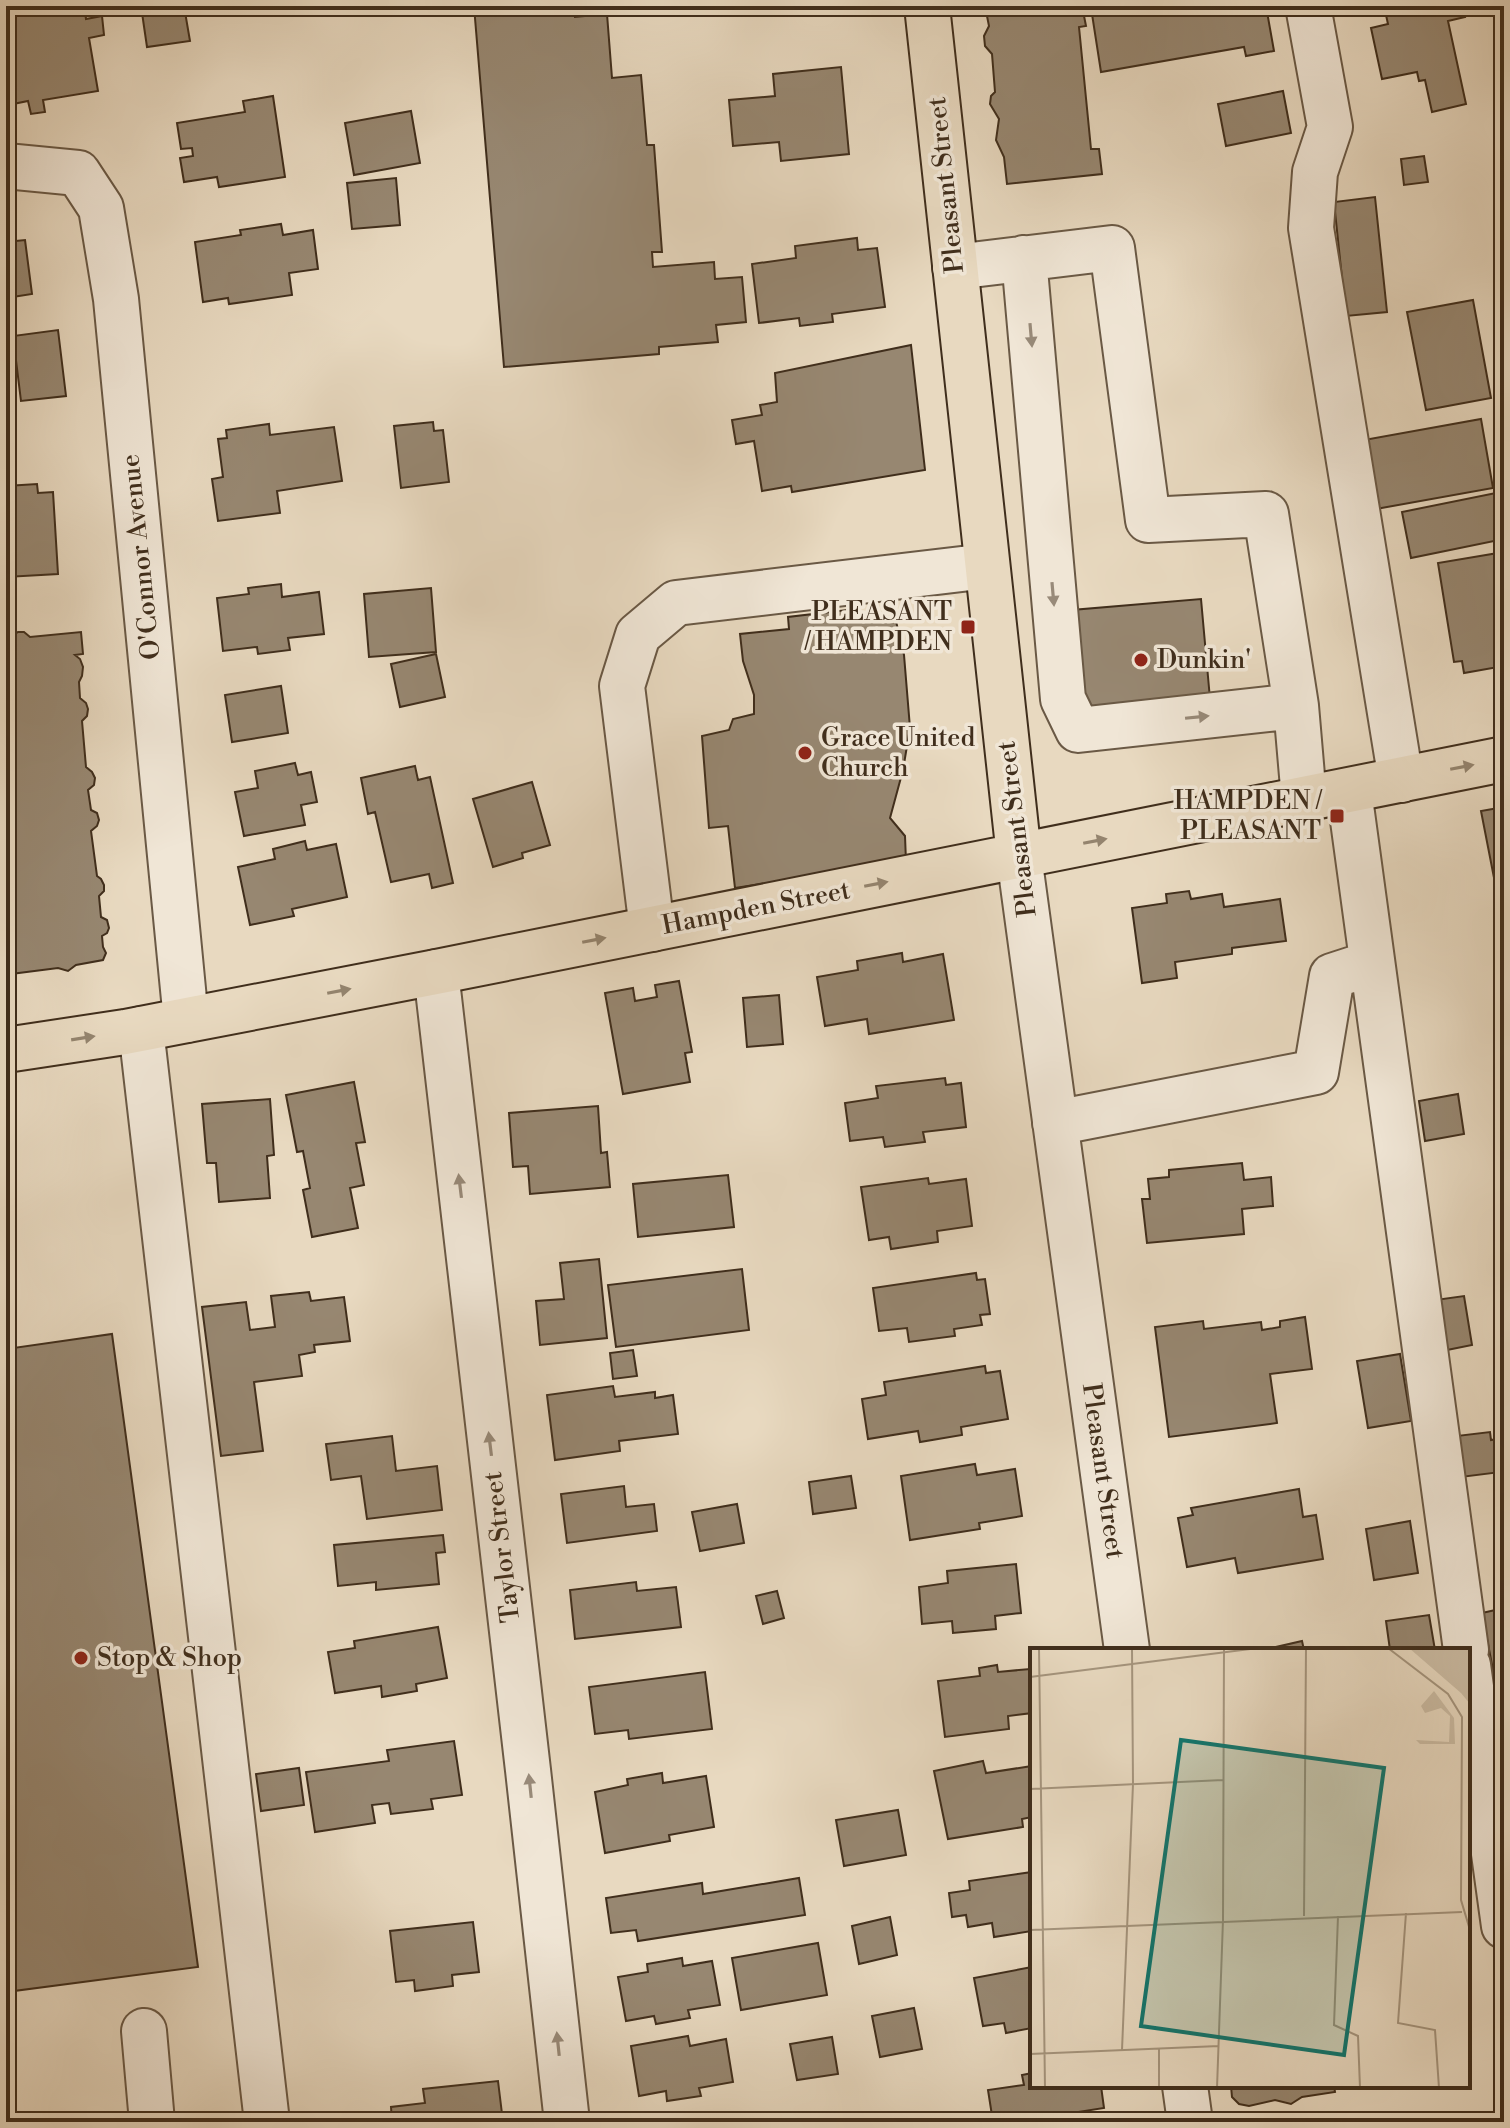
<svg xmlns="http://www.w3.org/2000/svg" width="1510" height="2128" viewBox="0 0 1510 2128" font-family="'Libre Bodoni',serif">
<rect width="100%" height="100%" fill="#e8d9c0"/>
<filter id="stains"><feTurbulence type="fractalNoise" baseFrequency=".0025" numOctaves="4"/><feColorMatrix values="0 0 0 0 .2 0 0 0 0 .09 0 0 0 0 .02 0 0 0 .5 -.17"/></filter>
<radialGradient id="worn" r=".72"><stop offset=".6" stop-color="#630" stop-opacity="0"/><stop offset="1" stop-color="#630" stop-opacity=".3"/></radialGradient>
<path fill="#978771" stroke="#402e1c" stroke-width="2" d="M6,6H84L86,19L102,16L104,35L89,38L98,91L43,100L45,112L31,114L28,101L13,104L6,65Z
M141,6H184L190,41L147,47Z
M474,6H574L575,17L607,14L612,78L641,75L647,145H654L662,252H652L653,267L714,262L715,279L742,277L746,322L716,325L718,342L659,347V354L504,367Z
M988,6H1266L1274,51L1246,56L1244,47L1101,72L1092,14L1084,16L1086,26L1079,27L1091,149H1099L1102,174L1007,184L1004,157L996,140L999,119L990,104L991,96L995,92L992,54L985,46L984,36L989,26L986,11Z
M1384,6H1462L1465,17L1448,21L1466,104L1432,112L1425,80L1419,81L1417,72L1382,79L1371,28L1388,24Z
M841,67L849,154L781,161L779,142L733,146L729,100L775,96L773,74Z
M1283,91L1291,133L1226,146L1218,104Z
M273,96L285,177L219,187L217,177L184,182L180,158L193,156L192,148L181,149L177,123L245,112L243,101Z
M411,111L420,163L354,175L345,123Z
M1424,156L1428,182L1404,185L1401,159Z
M396,178L400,225L352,229L347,183Z
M1375,197L1387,312L1346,316L1334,202Z
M281,224L283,235L313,230L318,269L289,273L292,295L229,304L228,298L203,302L195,242L241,235L240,230Z
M857,238L858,250L877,248L885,307L832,314L833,322L800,326L799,318L759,323L752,264L796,258L795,246Z
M25,240L32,294L6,298V242Z
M1473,300L1491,398L1426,410L1407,312Z
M58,330L66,396L21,401L13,336Z
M911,345L925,470L792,492L791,486L762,491L754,441L736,444L732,420L762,415L760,405L777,402L775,373Z
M1481,419L1493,488L1376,509L1364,440Z
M433,422L434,431L443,430L449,482L401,488L394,426Z
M269,424L270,435L334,427L342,481L277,491L280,513L218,521L212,479L223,477L218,439L227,438L226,430Z
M1504,477V539L1411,558L1402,512L1501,492L1498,478Z
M37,484L38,493L53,492L58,574L6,577V486Z
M1504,552V666L1464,673L1462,661L1454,662L1438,563Z
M281,584L282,597L319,592L324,634L288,638L290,650L258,654L257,647L223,651L217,598L249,594L248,588Z
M431,588L436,652L369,657L364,594Z
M1201,599L1211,710L1082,723L1072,610Z
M847,610L849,622L895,617L904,655L910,728L903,770L890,818L905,836L906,862L735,888L728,826L709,828L702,736L729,730L733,719L754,714V695L743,661L740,634L789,629L788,617Z
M18,632H24L30,637L81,632L83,654L75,655L80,659L83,667L82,676L79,682L80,698L86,703L88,709L87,716L82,721L86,767L92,772L95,778L94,785L88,790L91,810L97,813L99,820L97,826L91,831L97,876L101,879L104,885V891L99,896L101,917L107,920L109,928L107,933L102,936L103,947L106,953L103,960L76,965L68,971L58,968L11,974L6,977V765H14L11,739L6,740V638Z
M436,654L445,697L400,707L391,664Z
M281,686L288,733L232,742L225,695Z
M295,763L298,775L311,772L317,802L301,805L305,825L244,836L235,792L258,788L255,771Z
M415,766L418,780L430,777L453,883L432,888L429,874L391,882L375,812L368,814L361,778Z
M532,782L550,845L522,853L523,858L493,867L473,799Z
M1504,807V882L1495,883L1481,811Z
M305,841L307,850L336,844L347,897L292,909L294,916L250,925L238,867L275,859L273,849Z
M1189,891L1191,899L1222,894L1224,907L1280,899L1286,941L1232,948V954L1175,962L1177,978L1142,983L1132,908L1167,903L1166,894Z
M902,953L903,962L943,954L954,1020L869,1034L867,1019L825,1026L817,977L858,970L857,961Z
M679,981L692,1052L685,1053L690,1082L623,1094L605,993L633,988L635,1001L657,997L655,985Z
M779,995L783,1044L747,1047L743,998Z
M945,1078L946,1085L961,1083L966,1127L923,1132L925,1142L885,1147L883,1137L850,1141L845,1103L878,1098L876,1086Z
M354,1082L365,1142L356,1143L364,1185L350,1188L358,1228L312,1237L303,1190L310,1188L303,1151L297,1152L286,1095Z
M1458,1094L1464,1134L1425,1141L1419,1101Z
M270,1099L274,1155L267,1156L270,1198L219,1202L216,1163H207L202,1104Z
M598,1106L601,1153L607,1152L610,1187L530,1194L528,1166L513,1167L509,1113Z
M1242,1163L1244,1180L1271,1177L1273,1206L1242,1209L1244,1234L1147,1243L1142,1199H1150L1148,1179L1169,1177V1170Z
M728,1175L734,1227L638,1237L633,1184Z
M928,1178L929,1184L966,1179L972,1226L937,1231L938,1242L891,1249L889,1237L869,1240L861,1187Z
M599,1259L607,1338L540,1345L536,1301L564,1299L560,1263Z
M742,1269L749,1330L616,1347L608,1285Z
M976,1273L977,1280L985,1279L990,1314L980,1315L982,1325L954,1329L955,1336L909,1342L907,1328L879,1331L873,1288Z
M309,1292L311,1301L344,1297L350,1341L314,1345L315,1352L299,1355L302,1376L254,1382L263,1451L221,1456L202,1307L246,1302L250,1330L275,1327L271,1296Z
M1464,1296L1472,1345L1437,1352L1428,1301Z
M1305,1317L1312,1369L1270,1374L1277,1423L1169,1437L1155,1327L1203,1321L1204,1329L1261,1322L1262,1330L1280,1327V1321Z
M112,1334L198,1967L6,1992V1349Z
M633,1350L637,1376L613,1379L610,1353Z
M1400,1354L1411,1421L1368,1428L1357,1361Z
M985,1366L986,1373L1000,1371L1008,1419L961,1427L962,1435L920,1442L918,1431L868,1439L862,1399L886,1395L884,1382Z
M613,1386L615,1397L655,1392V1398L673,1395L678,1434L619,1441L620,1451L555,1460L547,1395Z
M1490,1432L1491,1440L1504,1438V1482H1501L1500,1472L1453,1478L1448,1437Z
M392,1436L396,1471L437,1466L442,1510L367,1519L361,1476L331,1480L326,1444Z
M975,1464L977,1475L1015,1469L1022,1516L979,1523L980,1529L910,1540L901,1476Z
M851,1476L856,1508L813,1514L809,1482Z
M624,1486L626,1507L654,1504L657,1531L567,1543L561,1494Z
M1299,1489L1303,1517L1316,1515L1323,1559L1238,1573L1235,1558L1187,1567L1178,1518L1193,1515L1191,1508Z
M737,1504L744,1543L700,1551L692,1512Z
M1410,1521L1418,1573L1374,1580L1366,1529Z
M443,1535L445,1552L436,1553L439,1584L376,1590V1582L338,1586L334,1545Z
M1016,1564L1021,1613L995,1616L996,1629L953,1633L952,1621L922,1624L919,1587L948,1583L947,1571Z
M636,1582L637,1591L676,1587L681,1627L575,1639L570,1590Z
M777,1591L784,1618L763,1624L756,1596Z
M1504,1608V1709L1500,1690L1489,1692L1485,1671L1493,1670L1482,1613Z
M1429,1615L1435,1650H1390L1386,1621Z
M438,1627L447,1678L416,1684L417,1691L382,1697L381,1686L335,1693L328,1652L355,1648L354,1641Z
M1302,1641L1304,1650H1263Z
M997,1665L998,1672L1030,1669L1032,1675V1713L1008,1716L1009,1729L945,1737L938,1681L980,1676L979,1668Z
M705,1672L712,1729L629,1739L628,1730L595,1734L589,1687Z
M454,1741L462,1795L431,1799L433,1809L391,1814L389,1803L372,1805L375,1823L315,1832L306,1772L389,1761L387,1750Z
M983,1761L986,1773L1032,1766V1817L1022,1819L1023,1827L948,1839L934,1771Z
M299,1768L304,1805L261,1811L256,1774Z
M662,1773L663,1783L706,1776L714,1827L669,1835L670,1841L605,1853L595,1792L628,1785L627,1779Z
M898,1810L906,1855L844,1866L836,1820Z
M1032,1872V1931L994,1937L992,1923L968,1927L966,1915L952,1917L949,1893L970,1890L969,1881Z
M799,1878L805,1915L638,1941L636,1930L611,1933L606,1898L702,1883L703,1894Z
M890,1917L897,1955L859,1964L852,1926Z
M473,1922L479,1972L452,1975L453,1986L415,1991L414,1980L396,1982L390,1931Z
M818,1943L827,1995L741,2010L732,1958Z
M682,1958L683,1966L712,1961L720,2005L688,2010L690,2018L656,2024L654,2016L626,2021L618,1977L648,1972L647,1964Z
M1032,1967V2028L1006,2033L1004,2023L983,2026L974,1978Z
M914,2008L922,2049L880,2057L872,2016Z
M688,2036L690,2046L726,2039L733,2082L699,2088L701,2096L667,2101L666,2091L639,2096L631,2046Z
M832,2037L838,2074L797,2080L790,2044Z
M1032,2073V2086H1101L1104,2108L1014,2122H993L988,2090L1024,2085L1022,2075Z
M498,2081L503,2122H392L391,2107L425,2103L423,2089Z
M1231,2086H1334L1335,2092L1302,2097L1291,2104L1275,2100L1249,2106L1239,2104L1232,2097Z"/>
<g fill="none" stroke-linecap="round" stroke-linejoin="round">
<g stroke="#6a5945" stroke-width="48">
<path id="minor" d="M1308,6L1330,127L1315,172L1311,228L1401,780
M6,166L78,173L101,208L116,299L186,1020
M1024,258L1063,699L1078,730L1296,706
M955,267L1112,248L1148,520L1266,514L1296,706L1304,799
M1349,791L1466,1650
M1019,856L1127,1650
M652,929L622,686L638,635L676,603L987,566
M436,972L528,1770L567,2122
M141,1029L267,2122
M1055,1123L1316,1072L1332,976L1372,963
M1468,1665L1504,1926
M144,2031L152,2122
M1185,2086L1190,2122"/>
</g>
<g stroke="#402e1c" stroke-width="48">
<path id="major" d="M927,6L1019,856
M6,1050L125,1032L436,972L1504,759"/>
</g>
<use href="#minor" stroke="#f0e6d6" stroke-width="44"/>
<use href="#major" stroke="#e8d9c0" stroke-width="44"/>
</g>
<defs><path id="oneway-solid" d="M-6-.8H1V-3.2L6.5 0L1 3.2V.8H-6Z" transform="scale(2)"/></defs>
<g fill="#988a79">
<use href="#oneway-solid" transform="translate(1031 335) rotate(85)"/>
<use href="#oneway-solid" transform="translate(1053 594) rotate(85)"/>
<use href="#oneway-solid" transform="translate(1197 717) rotate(-6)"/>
<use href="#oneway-solid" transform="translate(460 1186) rotate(-97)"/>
<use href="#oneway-solid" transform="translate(490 1444) rotate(-97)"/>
<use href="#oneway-solid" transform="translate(530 1786) rotate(-96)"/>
<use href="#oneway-solid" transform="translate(558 2044) rotate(-96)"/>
</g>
<g fill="#94846e">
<use href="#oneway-solid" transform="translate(1462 767) rotate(-11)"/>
<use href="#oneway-solid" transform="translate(1095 841) rotate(-11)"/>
<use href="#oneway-solid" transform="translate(876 884) rotate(-11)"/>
<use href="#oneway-solid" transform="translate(594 940) rotate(-11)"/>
<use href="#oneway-solid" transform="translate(339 991) rotate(-11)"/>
<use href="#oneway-solid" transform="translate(83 1038) rotate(-9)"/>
</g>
<g fill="#8f2418" stroke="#f0e6d6" stroke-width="3">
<rect x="960" y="619" width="16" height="16" rx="4"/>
<circle cx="1141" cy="660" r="8"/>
<circle cx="805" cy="753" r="8"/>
<rect x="1329" y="808" width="16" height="16" rx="4"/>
<circle cx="81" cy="1658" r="8"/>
</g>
<g text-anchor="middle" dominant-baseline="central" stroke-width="7" stroke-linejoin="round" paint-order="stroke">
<g font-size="26" fill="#402e1c" stroke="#f0e6d6">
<text transform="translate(946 185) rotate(-96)">Pleasant Street</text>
<text transform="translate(141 557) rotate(-96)">O'Connor Avenue</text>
<text transform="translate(1017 829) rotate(-97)">Pleasant Street</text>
<text transform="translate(756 908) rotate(-11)">Hampden Street</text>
<text transform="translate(1103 1471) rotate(82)">Pleasant Street</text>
<text transform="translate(502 1547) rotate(-97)">Taylor Street</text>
</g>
<g font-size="26" fill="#402e1c" stroke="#f0e6d6" text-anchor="start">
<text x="952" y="612" text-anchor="end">PLEASANT<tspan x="952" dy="30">/ HAMPDEN</tspan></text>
<text x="1157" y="660">Dunkin'</text>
<text x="821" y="738">Grace United<tspan x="821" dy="30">Church</tspan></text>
<text x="1321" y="801" text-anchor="end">HAMPDEN /<tspan x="1321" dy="30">PLEASANT</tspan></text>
<text x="97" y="1658">Stop &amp; Shop</text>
</g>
</g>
<g transform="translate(1030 1648)">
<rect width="440" height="440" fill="#e8d9c0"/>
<path d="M379,0H440V56L431,45ZM404,43L424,70L425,96H390L386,92L419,94L420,68L411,60L395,65L391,58Z" fill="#cbbca4"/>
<path fill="none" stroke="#a5957e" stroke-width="2" d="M9,0L15,440M358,0L418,46L432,69L431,252L440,282M0,29L228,0M0,141L193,132M376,265L368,375L405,382L409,440M274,268L276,0M308,268L304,377L328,388L330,440M193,272L194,0M0,282L432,264M92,402L103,136L102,0M0,406L189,398M129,440V401M187,440L193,272"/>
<path fill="#0f766e" fill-opacity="0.15" stroke="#0f766e" stroke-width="4" d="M151,92L354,120L314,407L111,378Z"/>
<rect width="440" height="440" fill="none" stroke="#402e1c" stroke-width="4"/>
</g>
<rect width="1510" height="2128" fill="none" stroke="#e8d9c0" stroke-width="32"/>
<rect x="8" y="8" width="1494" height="2112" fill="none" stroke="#402e1c" stroke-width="4"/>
<rect x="16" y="16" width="1478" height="2096" fill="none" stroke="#402e1c" stroke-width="2"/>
<rect width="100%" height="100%" filter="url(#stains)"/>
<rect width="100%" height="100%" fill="url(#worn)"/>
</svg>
